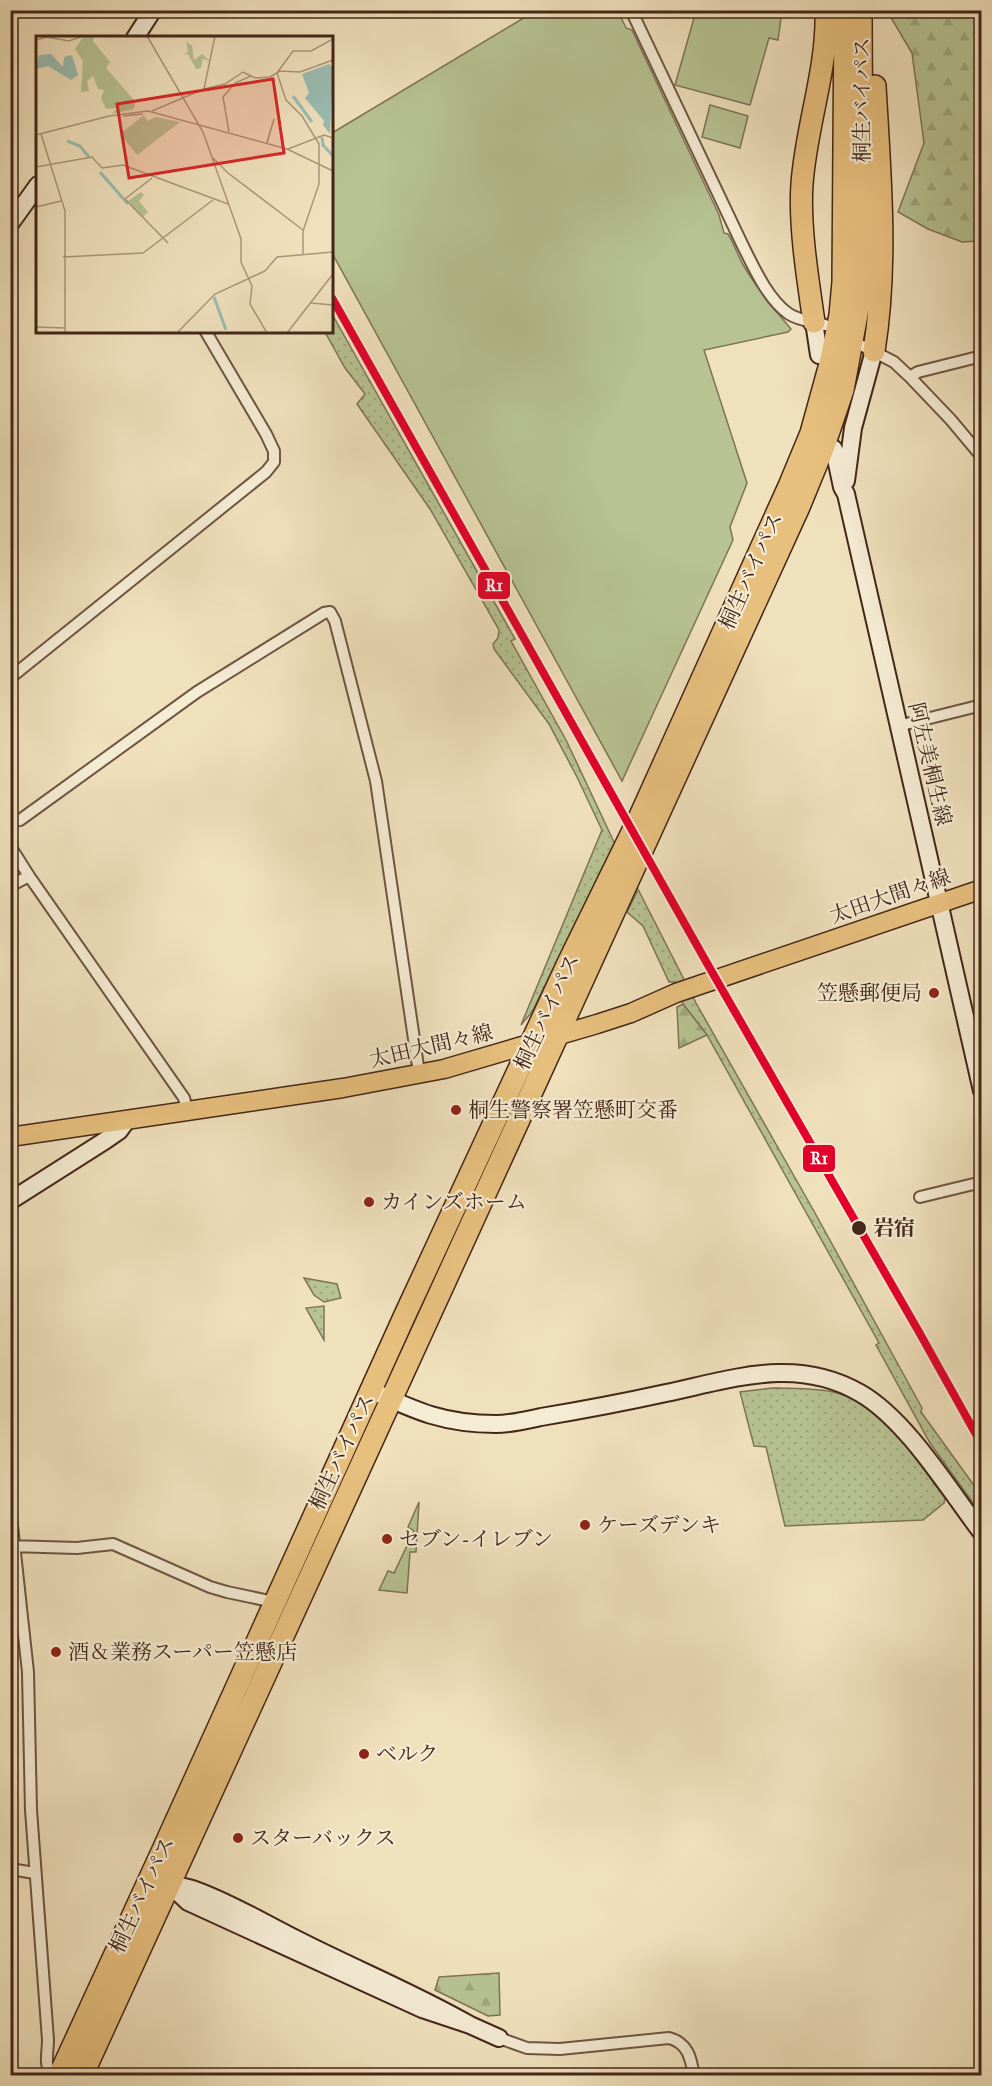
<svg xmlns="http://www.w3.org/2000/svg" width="992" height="2086" viewBox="0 0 992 2086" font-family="'IM FELL Great Primer','Noto Serif JP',serif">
<defs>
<pattern id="grass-dots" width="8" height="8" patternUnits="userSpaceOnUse" patternTransform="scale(1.5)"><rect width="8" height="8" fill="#b7c393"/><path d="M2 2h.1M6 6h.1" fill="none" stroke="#9fa77e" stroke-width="1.8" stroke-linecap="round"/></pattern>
<pattern id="forest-firs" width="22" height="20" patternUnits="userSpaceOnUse" patternTransform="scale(1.5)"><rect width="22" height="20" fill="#b7c393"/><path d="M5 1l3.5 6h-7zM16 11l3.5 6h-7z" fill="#9fa77e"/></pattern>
</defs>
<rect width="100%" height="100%" fill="#f0e1bd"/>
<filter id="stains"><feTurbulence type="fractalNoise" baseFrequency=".00333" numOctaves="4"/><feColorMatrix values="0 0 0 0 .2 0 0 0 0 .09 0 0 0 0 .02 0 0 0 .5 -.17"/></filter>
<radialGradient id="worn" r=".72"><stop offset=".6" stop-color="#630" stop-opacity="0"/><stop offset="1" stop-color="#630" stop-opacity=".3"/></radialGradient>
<path fill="url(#grass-dots)" stroke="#7d7456" stroke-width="1.5" d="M332,314L515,639L511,641L566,740L614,842L696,1003L815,1213L922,1408L921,1412L981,1495V1514L930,1443L876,1345L879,1343L707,1035L683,1004L676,982H669L643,926L627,912L637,892L612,848L532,1012L521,1025L602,830L577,777L549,724L494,649L493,644L498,638L499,630L430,509L357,404L365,394L345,368L325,332H332Z
M304,1278L337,1284L341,1298L324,1302L314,1295Z
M324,1306V1340L306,1308Z
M772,1388C790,1388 809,1388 828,1391C881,1400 914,1458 945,1498L944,1503L923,1520L785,1526L766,1447L754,1446L740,1392Z"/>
<path fill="url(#forest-firs)" stroke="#7d7456" stroke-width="1.5" d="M933,10L934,12L935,10L981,11V241L962,242L928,229L898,212L924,143L912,53L887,11Z
M683,1004L707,1035L679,1048L677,1007Z
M499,1973L500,2015L488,2016L435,1990L439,1977Z"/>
<path fill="#b7c393" stroke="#7d7456" stroke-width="1.5" d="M537,10L618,11L626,28L632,30L719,215L724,233L728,234C735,245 738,257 745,268C758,290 774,309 791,329L788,332L704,350L747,483L730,527L733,540L622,781L332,253V133Z
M696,11H782L778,40L769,38L750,105L675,85Z
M710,105L748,116L740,148L702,137Z
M419,1502L416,1552H410L407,1593L379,1590L388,1571L394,1573L414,1531L408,1527Z"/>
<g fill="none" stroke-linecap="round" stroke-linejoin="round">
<g stroke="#6e5542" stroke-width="14">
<path id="street" d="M631,10L742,244C753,266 768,300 789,314C800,321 813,321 825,325
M863,346L894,362L910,377L951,420L982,457
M910,377L918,372L982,356
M10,678L266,472L274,462V451L266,434L206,332
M898,726L982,705
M10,822L20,820L197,692L324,613L330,612L335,621L376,781L419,1073
M10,846L29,876L184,1098L187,1110
M10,886L29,876
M920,1197L982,1182
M10,1507L28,1672L31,1810L48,2040C48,2053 43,2068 54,2076
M10,1546L77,1548L113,1544L210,1587L227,1592L274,1602
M10,1869L35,1873
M499,2038L527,2048L560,2049L669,2038C688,2043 691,2058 694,2076"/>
</g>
<g stroke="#432619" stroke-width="20">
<path id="secondary" d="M135,38L153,10
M10,224L38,185
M814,322L819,355
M834,449L842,487L846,494L982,1091
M846,481L853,428L874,351
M10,1201L106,1140L119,1131L127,1120
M370,1390C416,1411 444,1424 496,1424C511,1424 527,1420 541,1417C583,1410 625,1402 666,1393C733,1379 796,1356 860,1393C907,1420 949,1490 982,1533
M160,1880C172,1886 184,1886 195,1890C231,1903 264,1923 298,1940C355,1969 414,1993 470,2025L422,2009L188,1902L169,1884
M470,2025L499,2038"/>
</g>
<g stroke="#432619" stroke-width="21">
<path id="primary" d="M10,1137L343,1088L444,1069L597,1024L631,1013L676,993L982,889"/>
</g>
<g stroke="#432619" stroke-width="24">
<path id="highway" d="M814,322C808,281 799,225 802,184C806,126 828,69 826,10
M874,351C888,264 880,174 875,86
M59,2076L161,1854L404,1317L569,961L640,816L789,486L811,433L830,364L840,315L843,282L845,10
M82,2076L799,507L824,446L843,390L859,303L862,227L861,10"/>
</g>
<use href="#street" stroke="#f5ecd4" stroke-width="10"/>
<use href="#secondary" stroke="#f5ecd4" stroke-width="16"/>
<use href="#primary" stroke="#e8c07e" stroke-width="18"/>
<use href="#highway" stroke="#e8c07e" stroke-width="21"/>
<g stroke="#f5ecd4" stroke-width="12">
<path id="rail-1" d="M332,298L708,965L919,1332L982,1445"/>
</g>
<use href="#rail-1" stroke="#e4002b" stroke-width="8"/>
</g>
<g fill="#8f2418" stroke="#f5ecd4" stroke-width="2">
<circle cx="934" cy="993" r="6"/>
<circle cx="456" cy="1110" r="6"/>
<circle cx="369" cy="1202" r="6"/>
<circle cx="585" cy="1525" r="6"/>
<circle cx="387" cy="1539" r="6"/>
<circle cx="56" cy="1652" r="6"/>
<circle cx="364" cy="1754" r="6"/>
<circle cx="238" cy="1838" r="6"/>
</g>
<circle fill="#432619" stroke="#f5ecd4" stroke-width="2" cx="859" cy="1228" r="8"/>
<g text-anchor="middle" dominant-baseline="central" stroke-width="4.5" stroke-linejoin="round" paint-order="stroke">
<g font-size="21" fill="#432619" stroke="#f5ecd4">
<text transform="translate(862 100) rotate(-90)">桐生バイパス</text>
<text transform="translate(751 571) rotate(-66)">桐生バイパス</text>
<text transform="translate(930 764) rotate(77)">阿左美桐生線</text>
<text transform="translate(890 896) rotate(-19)">太田大間々線</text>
<text transform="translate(547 1012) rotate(-65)">桐生バイパス</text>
<text transform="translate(431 1046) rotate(-13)">太田大間々線</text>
<text transform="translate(342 1452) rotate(-65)">桐生バイパス</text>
<text transform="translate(142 1895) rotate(-65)">桐生バイパス</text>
</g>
<g font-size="21" fill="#432619" stroke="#f5ecd4" text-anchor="start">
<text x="922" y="993" text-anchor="end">笠懸郵便局</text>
<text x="468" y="1110">桐生警察署笠懸町交番</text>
<text x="381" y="1202">カインズホーム</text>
<text x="597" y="1525">ケーズデンキ</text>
<text x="399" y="1539">セブン-イレブン</text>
<text x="68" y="1652">酒＆業務スーパー笠懸店</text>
<text x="376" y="1754">ベルク</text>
<text x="250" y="1838">スターバックス</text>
</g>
<g font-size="21" font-weight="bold" fill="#432619" stroke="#f5ecd4" text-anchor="start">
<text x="873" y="1228">岩宿</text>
</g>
</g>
<g transform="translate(36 36)">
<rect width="297" height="297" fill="#f0e1bd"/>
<path d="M150,5L156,10L158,24L166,18L174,25L167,23L165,32L160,33L152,18L148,19L152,15ZM105,156L108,159L103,165L112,176L107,181L92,165Z" fill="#b7c393"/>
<path d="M48,0H58L57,5L74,26L70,32L99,65L98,73L75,78L82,72L70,73L65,62L68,54L62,53L57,40L51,45L53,55L45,56L47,25L39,13Z" fill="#b7c393"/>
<path d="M108,79L111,85L120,81L144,86L101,119L84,98Z" fill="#b7c393"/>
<path d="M15,18L27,31L28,21L36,19L42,39L35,44L12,30L0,33L3,19ZM293,28L297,32L294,98L287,89L288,85L269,62L273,57L266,38Z" fill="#9abdb3"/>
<path fill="none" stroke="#9abdb3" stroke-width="3" d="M257,60L276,86M286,101L287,109L297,120M31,105L44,110L53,121M64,136L92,168M178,261L190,294"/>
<path fill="none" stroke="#ab967b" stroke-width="1.5" d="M111,0L167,96L205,203V226L216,250L214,268L231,297M0,4L11,1L33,5L47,0M168,53L189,48L207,36L219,42L234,41L244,35L264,36L297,24M116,75L168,53L179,0M87,80L107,78M193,96L187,61L199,47L215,40M5,98L29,175V297M0,99L73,80L112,75L251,113L297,135M231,107L238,83L231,106M252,113L288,99L297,102M177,122L192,137L267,194M0,131L56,121L66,132L87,129L192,168M116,142L89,163L132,207M0,171L25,165M267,218V195L283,148V108L266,80L250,64L241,37L257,15H275L297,3M27,221L107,217L177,164M275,267L297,269M0,291L29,292M141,297L179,258L229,235L241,221L297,216M251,297L297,238"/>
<path fill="#d62828" fill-opacity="0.15" stroke="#d62828" stroke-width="3" d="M237,43L248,117L93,142L81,68Z"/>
<rect width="297" height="297" fill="none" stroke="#432619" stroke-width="3"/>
</g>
<g stroke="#f5ecd4" stroke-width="2">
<rect x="477" y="571" width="34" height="29" rx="6" fill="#e4002b"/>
<rect x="802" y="1144" width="34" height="29" rx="6" fill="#e4002b"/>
</g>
<g font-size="16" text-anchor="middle" font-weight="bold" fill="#fff">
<text x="494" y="591">R1</text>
<text x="819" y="1164">R1</text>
</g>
<rect width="992" height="2086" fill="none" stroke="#f0e1bd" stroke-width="36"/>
<rect x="12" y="12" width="968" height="2062" fill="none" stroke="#432619" stroke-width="3"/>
<rect x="18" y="18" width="956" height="2050" fill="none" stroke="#432619" stroke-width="1.5"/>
<rect width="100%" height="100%" filter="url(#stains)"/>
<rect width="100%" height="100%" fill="url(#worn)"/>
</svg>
